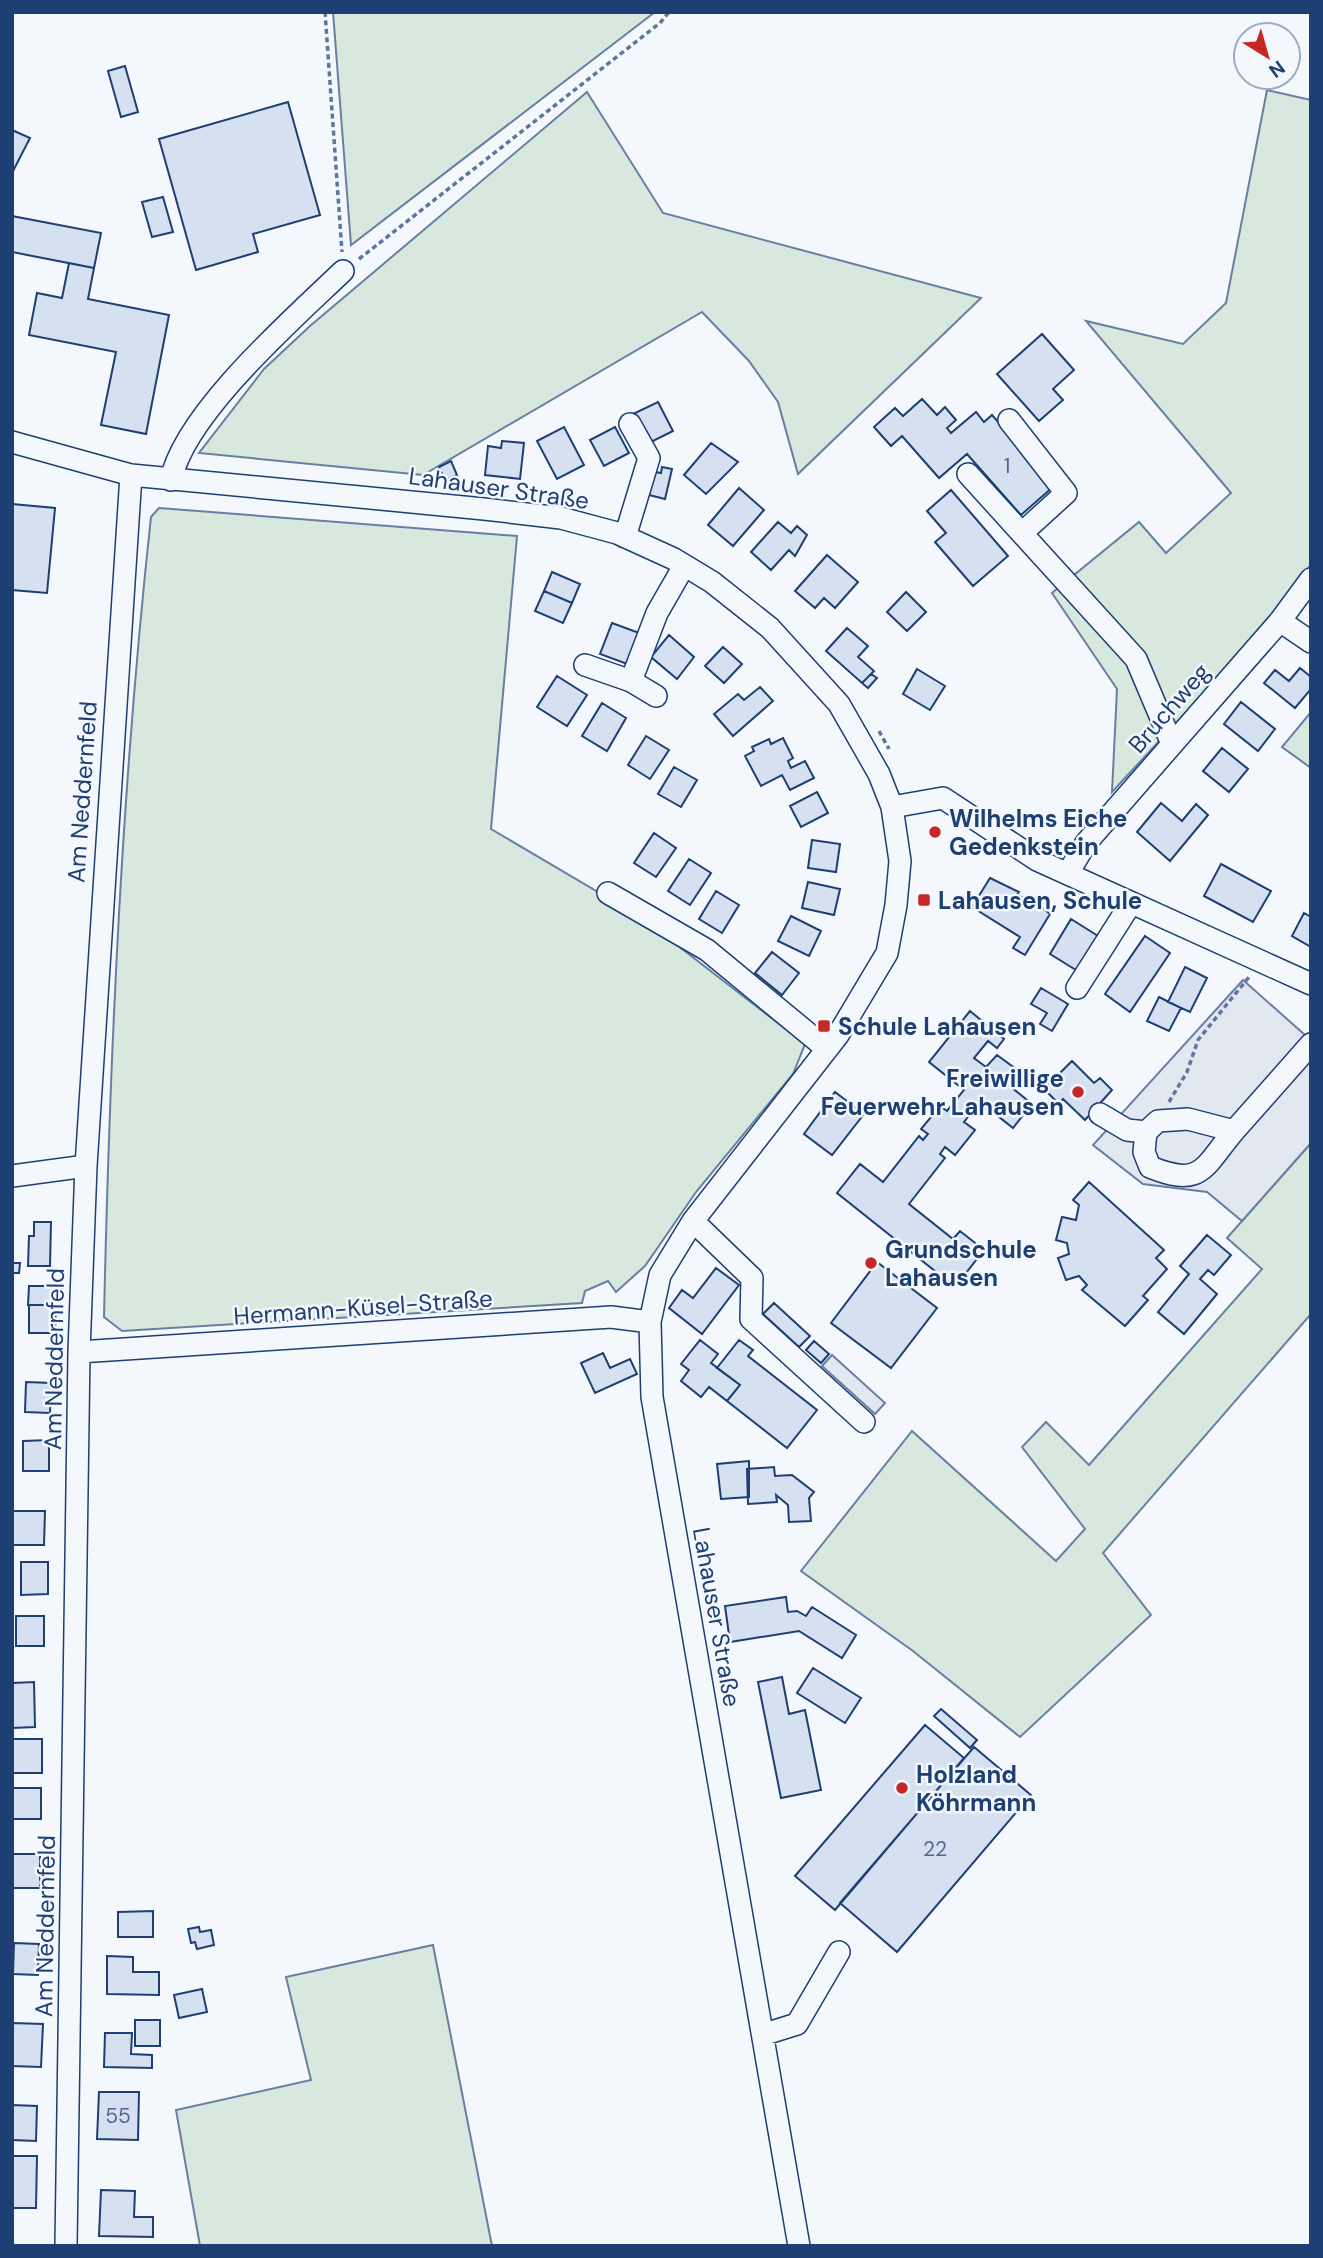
<svg xmlns="http://www.w3.org/2000/svg" width="1323" height="2258" viewBox="0 0 1323 2258" font-family="'DM Sans',sans-serif">
<rect width="100%" height="100%" fill="#f4f7fb"/>
<path fill="#d7e8df" stroke="#687fa3" stroke-width="2" d="M333,12H655L351,245Z
M1267,90L1311,100V564L1277,614L1112,792L1117,689L1052,593L1139,522L1166,553L1231,493L1086,321L1183,344L1226,303Z
M587,92L663,213L981,298L798,474L778,402L749,361L702,312L423,475L199,453L264,369L310,326Z
M159,508L517,536L491,829L642,918L805,1044L793,1074L696,1192L645,1266L616,1292L608,1281L585,1291L582,1303L122,1331L104,1317C110,1049 122,783 151,517Z
M1311,712V768L1282,747Z
M1311,1143V1314L1103,1553L1151,1615L1020,1737L913,1651L801,1571L912,1431L1056,1561L1085,1529L1022,1447L1046,1422L1089,1465L1262,1269L1227,1238Z
M433,1945L492,2246H200L176,2110L311,2080L286,1977Z"/>
<path fill="#e3e8f0" stroke="#687fa3" stroke-width="2" d="M1243,980L1305,1035L1311,1036V1143L1242,1221L1207,1192L1143,1184L1093,1145Z
M832,1355L885,1403L875,1414L822,1366Z"/>
<path fill="#d5e0f0" stroke="#1d3f73" stroke-width="2" d="M125,66L138,112L121,117L108,71Z
M288,102L320,215L253,234L258,252L196,270L159,139Z
M12,130L30,138L12,173Z
M163,197L173,232L152,237L142,202Z
M12,216L101,233L94,268L12,252Z
M69,263L94,268L88,299L169,315L146,434L101,425L116,352L29,335L37,293L62,298Z
M1042,334L1074,370L1053,389L1063,400L1039,421L997,374Z
M922,399L937,415L945,407L956,420L947,428L951,433L976,412L984,422L992,415L1054,486L1021,515L967,454L939,478L902,436L891,446L874,427L895,408L903,416Z
M658,402L673,431L647,444L633,414Z
M564,427L584,465L557,479L537,441Z
M615,427L629,453L604,466L590,440Z
M502,441L524,443L520,479L485,475L488,446L501,448Z
M711,443L738,462L706,494L684,475Z
M451,461L457,475L445,480L439,467Z
M662,467L672,469L665,499L649,495L655,472L661,473Z
M739,488L764,510L733,546L708,525Z
M951,490L1008,556L973,586L935,542L946,533L927,511Z
M12,504L55,508L47,593L12,590Z
M778,522L791,533L797,526L807,535L795,556L789,550L771,570L751,552Z
M827,555L858,582L835,608L824,598L815,608L795,591Z
M552,572L580,584L572,603L544,591Z
M544,591L572,603L563,623L535,611Z
M906,592L926,612L907,631L887,612Z
M612,623L642,634L630,665L600,654Z
M847,628L868,646L858,657L874,671L862,683L826,651Z
M669,635L694,657L677,679L651,657Z
M723,647L742,664L724,683L705,666Z
M1300,668L1311,677V689L1295,708L1264,683L1275,670L1289,681Z
M917,669L945,686L930,710L903,694Z
M871,674L877,678L868,688L862,683Z
M557,676L587,695L567,726L537,707Z
M760,687L773,701L733,736L714,714L738,694L744,700Z
M1241,702L1275,729L1258,751L1224,724Z
M602,703L626,718L607,751L582,736Z
M646,736L669,750L650,779L628,765Z
M783,738L793,758L788,761L791,768L805,761L814,778L790,790L782,775L761,786L745,756L754,751L752,747L769,739L771,744Z
M1222,748L1248,769L1229,792L1203,771Z
M674,767L697,780L681,807L658,794Z
M817,792L828,813L801,827L790,806Z
M1161,803L1182,821L1196,804L1208,815L1170,861L1137,832Z
M654,833L676,848L656,877L634,863Z
M812,840L840,844L836,872L808,868Z
M689,859L711,873L690,905L668,891Z
M1221,864L1271,891L1253,922L1204,896Z
M990,878L1019,892L1017,894L1028,901L1030,898L1050,914L1025,955L1013,948L1020,937L972,907Z
M808,882L840,889L834,915L802,908Z
M716,891L739,905L722,933L699,919Z
M1304,913L1311,917V947L1292,936Z
M791,916L821,931L809,956L778,941Z
M1071,919L1106,941L1084,975L1050,954Z
M1145,936L1170,953L1130,1012L1105,994Z
M772,952L799,973L782,995L755,973Z
M1185,967L1207,978L1190,1012L1168,1002Z
M1041,988L1068,1004L1052,1031L1040,1024L1047,1013L1031,1004Z
M1159,997L1181,1008L1169,1031L1147,1021Z
M970,1011L1004,1039L997,1048L988,1041L974,1058L986,1067L997,1055L1016,1069L1005,1082L1032,1104L1013,1128L980,1102L964,1122L975,1130L955,1155L945,1147L940,1154L945,1158L909,1204L953,1239L960,1231L984,1250L955,1287L837,1193L860,1164L883,1182L919,1136L923,1140L928,1134L921,1129L940,1106L947,1111L964,1090L929,1062Z
M1072,1061L1094,1083L1100,1078L1112,1090L1085,1120L1063,1099L1059,1104L1044,1089Z
M835,1092L864,1114L832,1155L804,1134Z
M1089,1182L1164,1250L1156,1258L1167,1269L1143,1296L1148,1300L1125,1326L1082,1290L1087,1285L1079,1276L1066,1280L1058,1258L1069,1254L1067,1243L1056,1240L1062,1217L1076,1220L1079,1205L1073,1200Z
M34,1222H51L50,1266H28L29,1236H34Z
M1207,1235L1231,1255L1214,1275L1208,1270L1200,1279L1217,1294L1184,1334L1158,1312L1189,1274L1180,1266Z
M877,1262L937,1308L891,1368L831,1323Z
M12,1263H20L19,1273H12Z
M716,1268L739,1285L702,1334L669,1308L682,1290L693,1298Z
M29,1286H56V1305H28Z
M774,1303L810,1336L799,1347L763,1314Z
M29,1305H56L55,1333H29Z
M700,1340L718,1354L711,1363L740,1385L727,1401L709,1387L701,1397L681,1381L689,1370L681,1364Z
M739,1340L753,1350L748,1356L817,1410L787,1448L727,1401L740,1385L717,1368Z
M814,1341L829,1354L821,1363L806,1350Z
M603,1353L610,1368L630,1359L637,1374L595,1393L581,1363Z
M26,1382L51,1383L50,1413L25,1412Z
M49,1440V1471H23V1441Z
M749,1461V1497L721,1499L717,1464Z
M774,1467L775,1476L792,1475L814,1492L809,1498L811,1521L789,1522L788,1505L776,1495L777,1502L748,1504L747,1469Z
M12,1511H45L44,1545H12Z
M21,1562H48V1594L21,1595Z
M786,1597L788,1612L797,1611L806,1616L812,1607L856,1635L842,1658L799,1631L730,1642L725,1606Z
M16,1616H44V1646H16Z
M813,1668L861,1698L845,1723L797,1693Z
M782,1677L789,1714L805,1710L821,1790L781,1798L758,1682Z
M34,1682L35,1727L12,1728V1683Z
M941,1709L977,1740L970,1748L934,1716Z
M925,1725L964,1758L835,1910L795,1876Z
M12,1739H42V1773H12Z
M974,1747L1031,1795L897,1952L840,1903Z
M12,1788H41V1819H12Z
M12,1854H40V1888H12Z
M153,1911V1937H118V1912Z
M199,1927L200,1932L211,1930L214,1945L197,1949L195,1942L191,1943L188,1929Z
M14,1943L39,1944L38,1975L13,1974Z
M107,1956L133,1957V1972H159V1995L107,1994Z
M202,1989L207,2012L179,2018L174,1995Z
M135,2020H160V2046H135Z
M12,2023L43,2024L41,2067L12,2066Z
M105,2033H132L131,2054L152,2055V2068L104,2067Z
M99,2092H139L138,2140L97,2139Z
M12,2105L37,2106L36,2141L12,2140Z
M12,2156H37L36,2208H12Z
M101,2190L135,2191L134,2217H153V2237L99,2236Z"/>
<g fill="none" stroke-linecap="round" stroke-linejoin="round">
<g stroke="#1d3f73" stroke-width="24">
<path id="minor" d="M1009,420L1066,493L1022,533
M12,442L131,475L484,509L561,518L617,533L674,559L712,582L770,628L839,704L879,774L892,807L900,861L896,905L887,953L838,1035L693,1221L660,1275L650,1322L652,1397L799,2246
M968,474L1136,659L1172,744
M171,480C184,414 294,318 343,271
M625,537L649,458L630,424
M1280,621L1311,642
M585,665L631,681L657,613L684,566
M631,681L656,696
M892,807L943,798L1037,860L1311,984
M1068,873L1086,843L1280,621L1311,579
M608,893L707,950L827,1049
M1077,988L1131,903
M1100,1114L1127,1130L1146,1132
M1188,1119L1234,1131C1203,1168 1202,1188 1150,1167L1144,1152L1146,1132L1158,1121Z
M1234,1131L1311,1044
M12,1176L86,1166
M693,1221L752,1278L751,1319L864,1422
M79,1352L611,1317L650,1322
M765,2034L797,2024L839,1952
M66,2246L79,1352L86,1166L131,475"/>
</g>
<path stroke="#5e769c" stroke-width="3.5" stroke-dasharray="5 3.5" stroke-linecap="butt" d="M325,12L342,252
M359,259L660,23L669,12
M879,731L889,749
M1169,1102L1187,1072L1198,1040L1249,977"/>
<use href="#minor" stroke="#f4f7fb" stroke-width="21"/>
</g>
<g fill="#c62828" stroke="#f4f7fb" stroke-width="2.5">
<circle cx="935" cy="832" r="7"/>
<rect x="917" y="893" width="14" height="14" rx="3.5"/>
<rect x="817" y="1019" width="14" height="14" rx="3.5"/>
<circle cx="1078" cy="1092" r="7"/>
<circle cx="871" cy="1263" r="7"/>
<circle cx="902" cy="1788" r="7"/>
</g>
<g text-anchor="middle" dominant-baseline="central" stroke-width="5" stroke-linejoin="round" paint-order="stroke">
<g font-size="21" fill="#4b6792">
<text x="1007" y="466">1</text>
<text x="935" y="1849">22</text>
<text x="118" y="2116">55</text>
</g>
<g font-size="24" fill="#1d3f73" stroke="#f4f7fb">
<text transform="translate(499 488) rotate(8)">Lahauser Straße</text>
<text transform="translate(1169 708) rotate(-49)">Bruchweg</text>
<text transform="translate(82 792) rotate(-86)">Am Neddernfeld</text>
<text transform="translate(363 1307) rotate(-4)">Hermann-Küsel-Straße</text>
<text transform="translate(54 1359) rotate(-89)">Am Neddernfeld</text>
<text transform="translate(717 1617) rotate(80)">Lahauser Straße</text>
<text transform="translate(45 1926) rotate(-89)">Am Neddernfeld</text>
</g>
<g font-size="24" font-weight="bold" fill="#1d3f73" stroke="#f4f7fb" text-anchor="start">
<text x="949" y="818">Wilhelms Eiche<tspan x="949" dy="28">Gedenkstein</tspan></text>
<text x="938" y="900">Lahausen, Schule</text>
<text x="838" y="1026">Schule Lahausen</text>
<text x="1064" y="1078" text-anchor="end">Freiwillige<tspan x="1064" dy="28">Feuerwehr Lahausen</tspan></text>
<text x="885" y="1249">Grundschule<tspan x="885" dy="28">Lahausen</tspan></text>
<text x="916" y="1774">Holzland<tspan x="916" dy="28">Köhrmann</tspan></text>
</g>
</g>
<rect width="1323" height="2258" fill="none" stroke="#1d3f73" stroke-width="28"/>
<g transform="translate(1267 56) rotate(143)"><circle r="33" fill="#f4f7fb" stroke="#9eadc5" stroke-width="2"/>
<path d="M0-5L12 26L0 18L-12 26Z" fill="#c62828"/>
<text y="-10" font-size="19" font-weight="bold" text-anchor="middle" fill="#1d3f73">N</text>
</g>
</svg>
